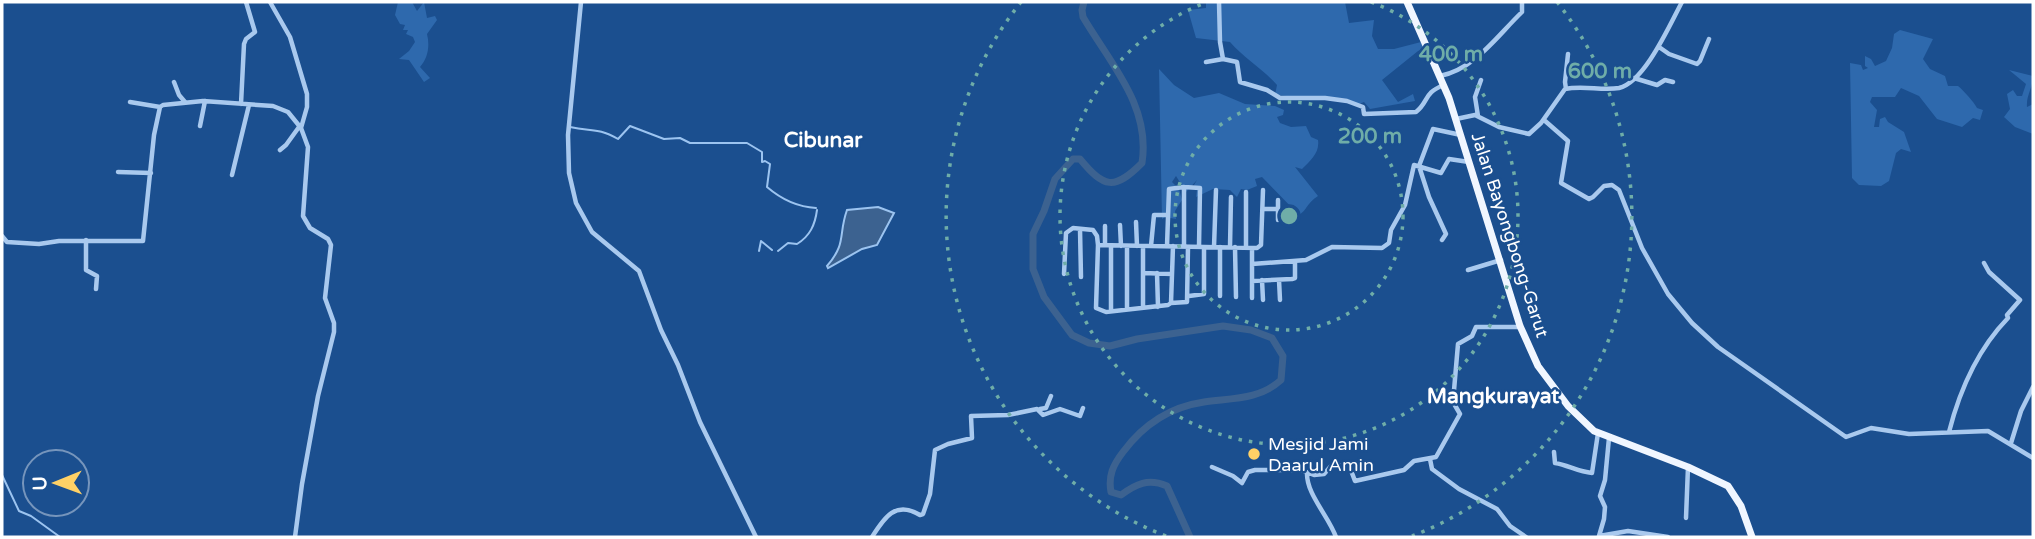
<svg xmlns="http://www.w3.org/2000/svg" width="2035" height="539" viewBox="0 0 2035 539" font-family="'Varela Round',sans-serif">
<rect width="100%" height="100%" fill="#1b4f8f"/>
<path fill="#2e69ad" d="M398,2H412L417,11L424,2L427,18L435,16L437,20L427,34C430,46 428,58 420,67L430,78L424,82L409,60L399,59L409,51L415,42L413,37L406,34L408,30H403L405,25L400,24L395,15Z
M1206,2H1345L1349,23L1374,20L1372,36L1378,49H1394L1421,42L1424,49L1418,51L1382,80L1398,102L1413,94L1415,101L1370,109L1364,102L1357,105L1347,101L1275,95L1277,85C1263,69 1244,58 1230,42L1196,38L1188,10L1206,8Z
M1900,30L1933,39L1923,59L1930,69L1945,76L1948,86H1958C1963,90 1974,102 1977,108L1983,110L1980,120L1973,118L1962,127L1937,119L1919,96L1901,88L1895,97H1872L1870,102L1877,110L1874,127H1879L1880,119L1885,117L1888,122L1904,132L1911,152L1901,149L1896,153L1889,181L1881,186L1859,185L1852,178L1850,63L1861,65L1863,70L1868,68L1865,66V56L1871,59L1875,66L1886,61L1892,48L1894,34Z
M1159,69L1174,85L1194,98L1219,93L1245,104L1275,106L1284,110L1283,115L1277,117L1280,123L1291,127L1306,126L1311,137L1318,140C1320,153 1310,161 1302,169L1295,167L1318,196C1306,204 1308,209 1299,215L1262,177L1255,179L1257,186L1247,190L1241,189L1237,197L1230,190L1213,189L1196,197L1197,190L1194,185L1197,180L1186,192L1176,176L1172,182L1179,189L1182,200L1175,211L1176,219L1165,217L1162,219Z
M2009,70L2033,76C2033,88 2026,95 2027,107L2033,104V134L2015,127L2004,117L2010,109L2007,94L2013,90L2017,96H2022L2026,84Z"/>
<path fill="#3c6290" stroke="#9cc4f0" stroke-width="2" d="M878,207L894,213L877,245L862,249L828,268L827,266C847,243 838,235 847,210Z"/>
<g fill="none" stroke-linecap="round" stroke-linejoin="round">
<path stroke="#9cc4f0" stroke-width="2" d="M570,127C591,132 597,127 618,139L630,126L664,139L680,138L690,143H747L762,152V162L765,161L770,164L767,187C781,199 798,207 816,208
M759,251L761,241L772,250
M778,251L788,243L797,244C810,236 815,225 817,210
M2,475L19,511L31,516L60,537"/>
<path stroke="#3c6290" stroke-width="7" d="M1084,2L1082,10L1083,17C1110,63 1151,106 1142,163C1114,191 1104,188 1080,159H1073L1055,179L1044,211L1033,234V269L1044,297L1072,335L1089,343L1110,346L1137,339L1223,326L1251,330L1272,338L1283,356L1281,380C1259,400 1232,398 1204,402C1170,407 1143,425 1123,452C1113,465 1108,476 1111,492L1121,495C1136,484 1148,478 1167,486L1190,537"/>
<path stroke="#a9c9ee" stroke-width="4.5" d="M270,2L290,37L307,94V107L301,128L308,147L303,216L310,228L328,239L331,245L325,298L334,323V332L318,396L302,484L295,537
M581,2L568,135L569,173L576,203L592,232L639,271L661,330L678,365L700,422L756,537
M1219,2L1220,42L1223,59L1237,62L1240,82L1267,90L1280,98H1325L1347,101L1363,107L1364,114L1416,112C1429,102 1423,93 1444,85
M1659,47L1669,54L1697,64L1700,61L1709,39
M1206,62L1223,59
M1440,76C1476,68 1496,37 1522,12V2
M1634,78L1657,85L1665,80L1673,82
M174,82L179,95L185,102
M1566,89L1565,82L1568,54
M130,102L160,107
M241,104L244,44L246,39L255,32L246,2
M1478,116L1475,97L1481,80
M1456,119L1475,115L1499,127L1529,134L1541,123L1565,89C1583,85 1602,91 1619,88C1645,82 1670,24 1682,2
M1544,120L1568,141L1561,183L1589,199L1593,197L1604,186L1612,185L1619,190L1642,248L1668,294L1692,323L1718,347L1846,437L1871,428L1909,434L1988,431L2033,458
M200,126L205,101
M280,150L286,145L299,127
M118,172L151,173
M232,175L249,105
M1184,187L1200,188L1199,247
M1278,200V220
M1263,209H1278
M1136,222L1137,246
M1120,225L1121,246
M1105,226V245
M1080,229L1081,277
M2,236L7,242L39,244L59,241H143L154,135L160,107L163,105L203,101L273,106L288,112L301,128
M86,240V270L97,276L96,289
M1442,240L1446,234L1429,197L1419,166L1433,129L1461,135
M1098,245L1257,248L1261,245L1263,190
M1151,246L1154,215H1168
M1167,246L1169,189L1184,187V246
M1214,247L1216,190
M1230,247L1231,197
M1235,247L1236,297
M1246,247V192
M1252,264L1306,260L1332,247L1382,248L1389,243L1391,230L1405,205L1414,165L1441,173L1449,159L1469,162
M1468,270L1501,260
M1143,273L1172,274
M1157,273L1158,307
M1064,274L1066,233L1073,228L1093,230L1097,236L1098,245L1096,308L1106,312L1168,305L1171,303L1173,246
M1262,280L1263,300
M1279,280L1280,300
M1252,281L1292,279L1295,278V261
M1189,296L1204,294V247
M1220,296V247
M1252,298V248
M1171,303L1187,302L1188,247
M1143,308V246
M1127,309V246
M1111,310V246
M1040,409L1046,408L1051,396
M1949,432C1960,389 1977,350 2008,318L2007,315L2020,300L1989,272L1984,263
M1609,438L1605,480L1600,496L1605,507L1604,519L1599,536L1628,531L1668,537
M2011,443L2021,411L2033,387
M1554,452L1555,463C1568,465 1578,472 1592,473L1598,433
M1430,459L1432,469L1459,489L1497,509L1510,526L1526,537
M1212,467L1233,476L1242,483L1248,472L1255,470H1301L1314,475L1324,474L1331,466L1349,465L1355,481L1404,470L1414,461L1436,457L1460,414L1453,402L1458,344L1472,336L1476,327H1519
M1307,472C1306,494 1328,515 1336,537
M1686,518L1688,467
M872,537C884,518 895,500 920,515L923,514L930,494L935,450L948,444L972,438L971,416L1008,415L1037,409L1043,415L1060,409L1080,416L1083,408"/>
<path stroke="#f0f6ff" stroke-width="7" d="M1407,2L1449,98L1520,326L1538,366L1568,406L1594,431L1688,467L1728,486L1741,506L1752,537"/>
</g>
<g fill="none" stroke="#6fada8" stroke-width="3.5" stroke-dasharray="3.5 7">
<circle cx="1289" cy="216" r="114"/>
<path d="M1371 2A229 229 0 1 1 1207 2"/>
<path d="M1166 536A343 343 0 0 1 1021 2M1557 2A343 343 0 0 1 1412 536"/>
</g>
<circle fill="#ffd166" stroke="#1b4f8f" stroke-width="2.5" cx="1254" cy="454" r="7"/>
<g text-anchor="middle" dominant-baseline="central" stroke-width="5" stroke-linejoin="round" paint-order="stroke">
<g font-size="18" fill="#fff" stroke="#1b4f8f">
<text transform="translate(1510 235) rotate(72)">Jalan Bayongbong-Garut</text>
</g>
<g font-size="18" fill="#fff" stroke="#1b4f8f" text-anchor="start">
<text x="1268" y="444">Mesjid Jami<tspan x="1268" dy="21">Daarul Amin</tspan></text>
</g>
<g font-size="21" font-weight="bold" fill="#fff" stroke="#1b4f8f">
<text x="823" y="140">Cibunar</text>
<text x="1493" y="396">Mangkurayat</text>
</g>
</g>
<circle cx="1289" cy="216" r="10" fill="#6fada8" stroke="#1b4f8f" stroke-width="3.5"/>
<g font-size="21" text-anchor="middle" font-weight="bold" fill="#6fada8" stroke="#1b4f8f" stroke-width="5" stroke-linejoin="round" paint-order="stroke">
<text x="1451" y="61">400 m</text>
<text x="1600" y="78">600 m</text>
<text x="1370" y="143">200 m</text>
</g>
<rect width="2035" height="539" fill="none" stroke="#ffffff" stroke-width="7"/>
<g transform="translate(56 483) rotate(269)"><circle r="33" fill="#1b4f8f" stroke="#7695bc" stroke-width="2"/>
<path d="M0-5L12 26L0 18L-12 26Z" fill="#ffd166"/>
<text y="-10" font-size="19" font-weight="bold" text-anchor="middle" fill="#ffffff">U</text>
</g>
</svg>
